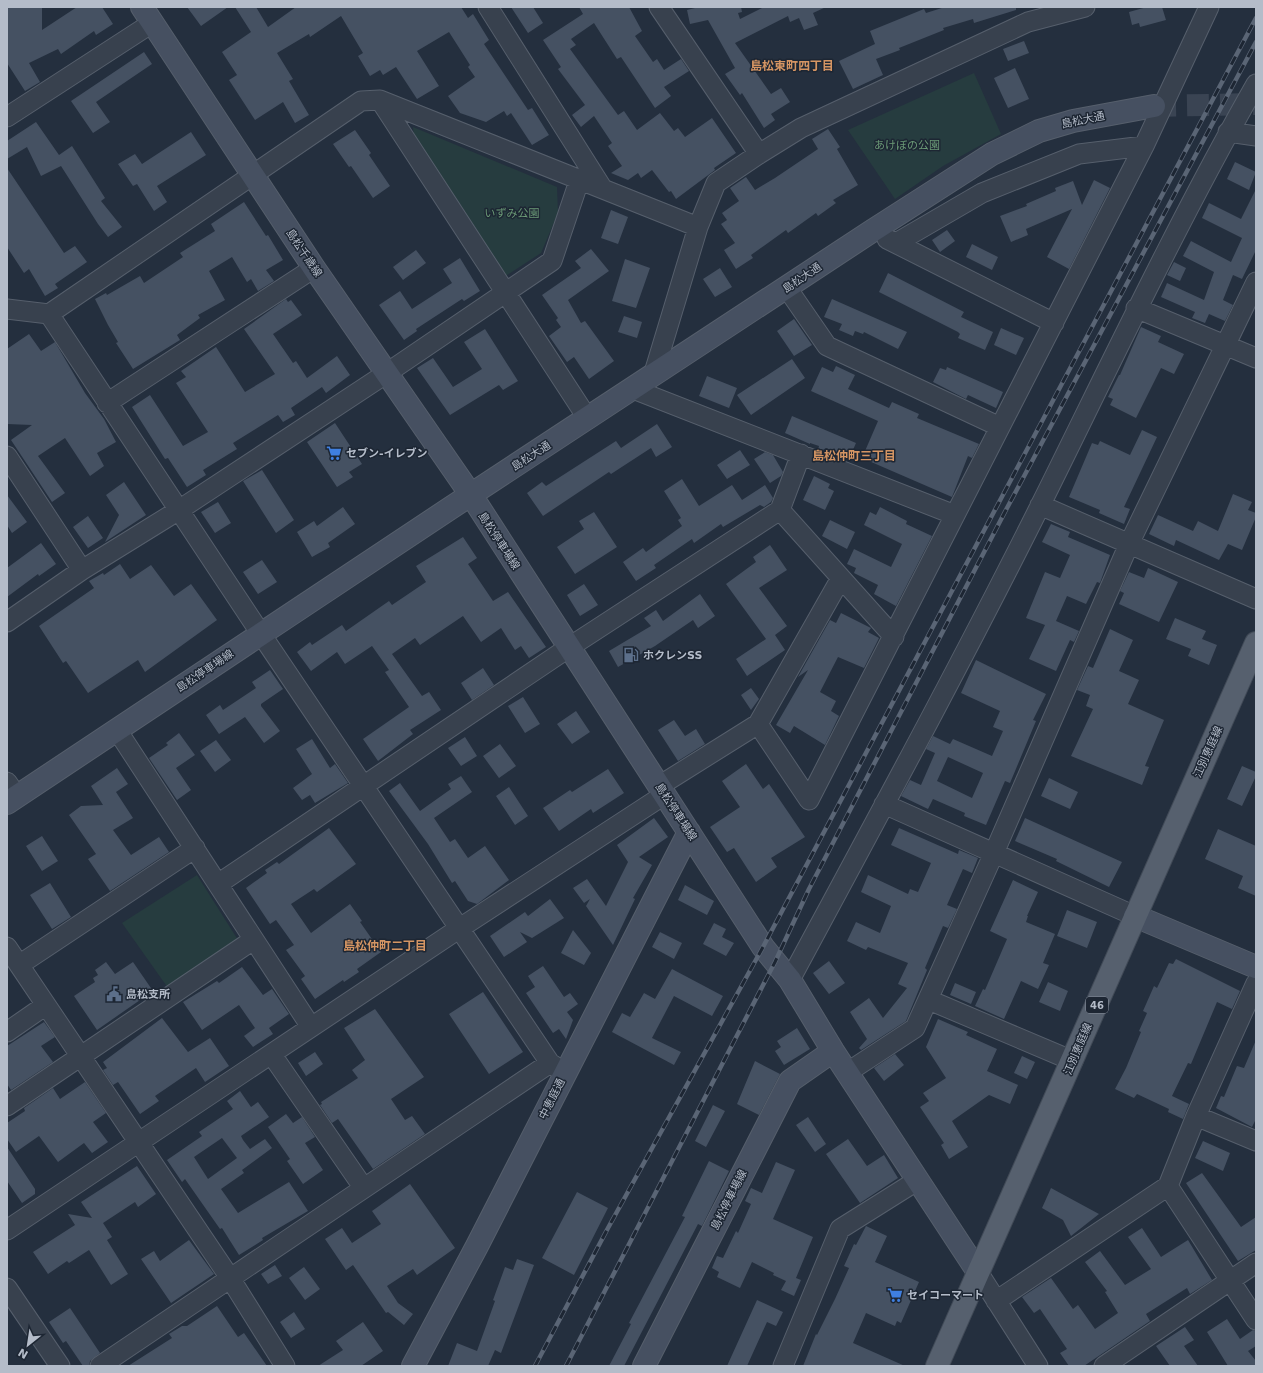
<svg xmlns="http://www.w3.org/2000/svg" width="1263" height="1373" viewBox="0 0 1263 1373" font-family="'DejaVu Sans','Noto Sans JP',sans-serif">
<rect width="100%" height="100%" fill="#242f3e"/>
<path fill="#263c3f" d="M974,73L1001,134L943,166L895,199L848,130Z
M413,127L557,187L558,213L541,253L504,277L414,139Z
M197,875L238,940L168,988L122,923Z"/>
<path fill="#455162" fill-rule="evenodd" d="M7,7H42V30L77,7H102L113,24L96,35L94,31L61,54L58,49L29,63L40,82L25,91L7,63Z
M187,7H228L201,26Z
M235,7H256L268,27L296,7H461L468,18L473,14L489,40L484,44L528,110L532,108L549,135L532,145L511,113L507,116L504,111L486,122L460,113L448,96L475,77L468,67L470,65L449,32L417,51L439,86L417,99L396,67L383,75L380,70L370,76L358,56L363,53L341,16L310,37L309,34L277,53L293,79L289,81L309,115L295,123L283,102L255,120L229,80L237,75L222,52L251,32Z
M511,7H533L543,23L528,33Z
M579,7H629L642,31L635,36L653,62L657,59L664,70L681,59L689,71L664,87L671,96L655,108L621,57L617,59L594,23L571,39L576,45L570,49L618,115L624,111L637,130L660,113L674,131L678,128L685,137L712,118L736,153L714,168L715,170L676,199L671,191L669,192L652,170L641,178L638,173L628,180L611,173L622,166L608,146L612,143L594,116L581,127L572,115L585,105L558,69L561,67L543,40L583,14Z
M699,7H741L742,12L738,13L740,19L764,7H826L813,13L818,25L804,30L799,18L790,22L788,16L735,43L771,94L781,88L790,102L771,114L775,120L764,128L742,93L740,95L725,74L735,68L708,20L690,24L687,10Z
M945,7H1016V10L974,23L973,19L943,28L944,30L899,48L900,50L876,59L883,75L853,89L839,61L875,44L870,31L924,9L926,13Z
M1147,7H1162L1166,20L1140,27L1139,23L1132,25L1129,12Z
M1024,41L1029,53L1008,61L1003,49Z
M144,52L152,64L96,102L110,122L93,133L71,101Z
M1015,68L1029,99L1008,108L994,78Z
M36,122L59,155L72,146L105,198L101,201L122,227L108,237L98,224L61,166L41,176L27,147L7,159V141Z
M828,129L840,147L837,149L858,185L833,200L836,203L818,216L816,213L788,233L786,230L751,255L753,258L736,269L724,250L735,243L721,224L727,220L722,213L739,201L730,188L746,177L755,190L775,178L818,149L812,139Z
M355,130L371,153L369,155L390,186L373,198L351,166L349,167L333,144Z
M191,132L206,155L157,186L167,202L154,211L137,184L133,186L118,164L135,154L142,164Z
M1235,162L1256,172L1249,190L1227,179Z
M7,168L64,253L75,246L87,262L55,284L58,288L45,296L29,269L24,273L7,247Z
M1094,180L1110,188L1069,269L1047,257L1072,209L1026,229L1028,235L1011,242L1000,216L1027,206L1026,204L1056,191L1055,188L1073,181L1082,205Z
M1256,189V250L1242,279L1233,275L1223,300L1233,305L1225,321L1209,314L1205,323L1192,318L1195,312L1161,297L1167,283L1204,300L1214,272L1183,256L1191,241L1231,262L1242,238L1202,218L1209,203L1241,219Z
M244,202L266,236L268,235L283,260L266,270L274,281L258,291L251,279L247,282L232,257L209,271L225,300L198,315L200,318L177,335L180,340L133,369L116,343L118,342L108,325L95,299L106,293L107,295L140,276L144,283L183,257L180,253L215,231L211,224Z
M611,210L628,217L618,244L601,238Z
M947,230L955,241L940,252L932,240Z
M972,244L998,257L992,270L966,257Z
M591,249L609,271L568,300L581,323L585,321L614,361L589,379L574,357L567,362L549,336L561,327L556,320L558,318L542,295L581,268L575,261Z
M416,250L426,263L403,280L393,267Z
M460,258L480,291L464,301L462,299L416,329L417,331L404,340L379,305L400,291L412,309L452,283L443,269Z
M625,259L650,268L636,308L612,301Z
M1174,262L1186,268L1180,281L1167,275Z
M720,268L732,287L715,297L703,279Z
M888,273L964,312L961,317L993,332L985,350L958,338L960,334L958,332L879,292Z
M286,299L288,302L291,300L302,315L273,334L293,363L296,361L307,378L337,356L350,375L326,393L322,387L291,408L295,415L283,422L278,415L233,443L237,449L203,470L206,475L187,487L168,458L165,459L132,407L150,395L183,446L208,432L176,383L186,377L181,371L216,347L245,392L275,374L244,329Z
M832,299L907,332L898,349L864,332L863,334L855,331L853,336L839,330L842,324L824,317Z
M624,316L642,322L637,338L618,332Z
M794,319L812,345L794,356L777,331Z
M1141,327L1161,336L1158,342L1184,354L1174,374L1161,368L1136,418L1110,405L1113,399L1108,397L1119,375H1120Z
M1001,328L1024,338L1016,355L994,345Z
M485,329L518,381L503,390L499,385L450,415L417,368L433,358L453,387L482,369L464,342Z
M29,334L41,351L55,342L85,393L104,419L116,442L97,453L104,466L90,476L65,438L38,456L65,493L52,502L11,440L32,425L7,424V349Z
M792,359L805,378L751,415L737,395Z
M836,366L855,375L848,389L889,408L892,402L919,414L917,418L979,444L972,458L968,456L952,497L862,458L878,421L811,391L822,367L833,372Z
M947,367L1003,392L996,408L968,395L966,399L933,382L940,368L946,370Z
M707,376L737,388L729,408L699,396Z
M792,416L856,443L849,459L826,448L821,451L818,450L819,446L810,443V444L785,433Z
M335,423L362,464L349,472L353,477L337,487L307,442Z
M657,424L672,447L656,457L651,448L611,474L609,472L543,516L527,493L542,482L546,486L616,441L621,448Z
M1142,430L1157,437L1124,507L1130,509L1124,524L1099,513L1100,510L1069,497L1092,443L1098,445L1100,441L1130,455Z
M740,450L750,465L727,479L717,465Z
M765,452L773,455L783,472L781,476L770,483L754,459Z
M262,470L294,520L276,533L243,481Z
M814,476L830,484L828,488L834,491L825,510L803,500Z
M682,479L699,506L732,485L742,500L765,485L773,498L771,502L764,507L760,505L723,527L721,524L694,543L692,539L654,565L656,568L636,581L623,562L643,548L646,552L682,526L678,520L681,518L664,491Z
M124,482L146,515L105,542L119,515L106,495Z
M1233,494L1252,502L1248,510L1256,513V517L1242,550L1228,544L1219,560L1176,540L1174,546L1149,534L1158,515L1193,531L1198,521L1218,531Z
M7,495L27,522L12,533L7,525Z
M218,502L231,523L215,533L201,512Z
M343,507L355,524L328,543L330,547L312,557L297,532L314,521L317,526Z
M880,507L907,521L906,524L932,536L896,606L874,594L878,585L854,573L856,568L847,564L854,549L891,567L902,544L864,525L870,512L876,515Z
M594,512L617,547L575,574L557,547L584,529L579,521Z
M88,516L103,538L88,548L73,527Z
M830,520L855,532L847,549L822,536Z
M1051,524L1070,532L1068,537L1110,555L1100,583L1097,582L1086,604L1067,596L1056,621L1079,631L1074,642L1070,640L1056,671L1029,659L1045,625L1026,618L1045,572L1060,578L1070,555L1042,542Z
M463,537L477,558L468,564L493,601L508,592L546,647L529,658L521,646L515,650L501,628L481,642L463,616L420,645L415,638L392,654L422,696L429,692L441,710L410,730L413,734L378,761L363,739L409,707L385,672L389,670L372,646L345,664L337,652L311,671L297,652L310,642L312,645L342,625L346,631L389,601L392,605L426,582L416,566Z
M41,543L56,564L39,576L38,574L7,597V568Z
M770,545L787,570L759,588L787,626L775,635L785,650L747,676L736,659L766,639L726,584L756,562L753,557Z
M262,560L277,582L258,594L243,572Z
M120,564L130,579L151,565L174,596L191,584L217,620L145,672L138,660L88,693L66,661L63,663L39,626L94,588L89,581L103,573L104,575Z
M1148,568L1178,582L1159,622L1119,604L1124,593L1120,591L1129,572L1144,578Z
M584,584L598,605L580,616L567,595Z
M700,594L715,616L698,628L693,620L655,646L618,667L609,651L651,626L644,618L656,610L663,621Z
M841,613L871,628L868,632L879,638L864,668L838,657L820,692L836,701L831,711L839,716L825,745L794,726L790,733L776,725L808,670L798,677L830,620L836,623Z
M1175,618L1206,631L1202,639L1217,645L1209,665L1188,656L1191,649L1166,639Z
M1110,629L1133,640L1119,671L1139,680L1128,704L1164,720L1145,766L1149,767L1142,785L1071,756L1093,709L1086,706L1090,695L1077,690L1088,666L1093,668Z
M976,660L1046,694L1033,720L1036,721L1010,783L1005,781L986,825L964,816L965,813L933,799L928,809L901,796L910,780L921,785L935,753L926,749L933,736L950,744L953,739L992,756L1003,731L993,727L1000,711L961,693ZM948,757L983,773L972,798L937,781Z
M483,668L494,685L472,700L461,683Z
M270,670L283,689L261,704V706L280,731L264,743L245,717L219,734L206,715L220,705L223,710L256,688L252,682Z
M751,688L759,699L751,710L741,695Z
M523,697L540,724L525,733L508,706Z
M576,711L590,732L572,744L557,724Z
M674,720L685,736L696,729L705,744L678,761L658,730Z
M179,733L195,755L176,768L191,790L177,800L149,758L168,745L166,743Z
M465,737L477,756L461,766L448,748Z
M312,739L330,768L335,764L348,783L315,803L310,795L302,800L293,788L312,774L296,749Z
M216,740L231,760L215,772L200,751Z
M500,744L516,766L499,778L483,756Z
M746,764L763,789L769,784L805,837L771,858L777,867L756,882L734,848L727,852L710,827L740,807L722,781Z
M1242,766L1256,772V776L1242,806L1227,799Z
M117,768L128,784L116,792L133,818L113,830L131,855L159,837L169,852L110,891L88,859L96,854L69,815L81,806L103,805L91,786Z
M608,769L624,793L593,813L591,809L559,831L543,808L570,790L572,792Z
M461,776L472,792L434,818L450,842L455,839L468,858L485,846L509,880L477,904L468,901L455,881L452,883L428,844L389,791L400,783L420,811L451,789L448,784Z
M1049,778L1078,792L1070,809L1041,796Z
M509,787L528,816L515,825L496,796Z
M654,818L668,837L639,857L652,865L633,898L635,899L613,945L586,906L590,899L584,903L573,888L587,879L606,906L628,862L617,845Z
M1025,818L1122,862L1109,887L1056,861L1057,859L1015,841Z
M329,828L356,864L317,892L314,889L291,904L311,933L350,904L362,921L360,922L381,952L357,969L359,972L344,982L343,980L315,999L301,979L305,976L286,950L294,945L276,920L270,924L246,888L267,873L265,870L277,862L279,864Z
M899,828L958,854L959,850L978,858L972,873L963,869L947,905L957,909L948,928L943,926L925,968L927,970L906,1021L861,1050L859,1048L867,1039L850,1012L869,998L883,1018L907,988L898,984L908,963L868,947L866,950L847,941L856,922L880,933L891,906L861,892L868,875L908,894L910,889L918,892L931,863L891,845Z
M1218,829L1256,846V896L1238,888L1243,876L1205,859Z
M42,836L58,861L42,871L26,846Z
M1013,880L1038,892L1027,916H1028L1026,922L1055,934L1043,963L1049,965L1038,989L1021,981L1004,1019L975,1006L983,989L985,990L1007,939L990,931Z
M50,883L71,917L52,929L30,895Z
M685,885L714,901L707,915L678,900Z
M550,899L564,918L532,938L520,932L527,942L504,957L490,936L525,912L528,916Z
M1067,910L1097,922L1087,948L1057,936Z
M714,923L726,929L722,937L734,943L726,956L703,944Z
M573,930L591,953L584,965L561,953Z
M660,932L682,943L674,959L652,947Z
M1176,959L1240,991L1232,1009L1217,1002L1191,1064L1188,1063L1172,1096L1189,1104L1183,1119L1168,1112L1169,1109L1137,1094L1134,1098L1115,1089L1126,1068L1141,1032L1139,1031L1147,1013L1143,1011L1154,986L1157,988L1169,963L1173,964Z
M829,961L845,983L829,994L813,973Z
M106,962L115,974L133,962L153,991L97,1030L74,996L95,982L93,978L98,975L95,970Z
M543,966L564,997L570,993L578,1004L567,1012L573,1020L566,1039L559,1029L553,1033L526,993L535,987L528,976Z
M242,967L263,995L272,989L289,1014L269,1028L273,1034L253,1047L244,1036L255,1028L239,1005L202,1030L183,1002L217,981L219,983Z
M672,969L723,996L712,1016L674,996L652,1038L681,1052L674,1065L612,1032L622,1013L630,1017L644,993L655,999Z
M1048,982L1068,991L1060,1011L1039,1002Z
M955,983L976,992L971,1004L950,995Z
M483,992L523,1052L489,1074L449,1014Z
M375,1009L424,1077L391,1099L405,1120L412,1116L425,1134L373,1169L338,1119L332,1123L320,1105L322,1104L321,1102L358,1078L352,1070L365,1060L344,1028Z
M162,1018L188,1052L210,1038L229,1066L205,1082L196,1068L155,1096L159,1101L140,1114L118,1082L113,1085L103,1070L107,1068L103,1062Z
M938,1019L968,1032L966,1035L997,1049L987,1071L1018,1085L1010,1104L989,1095L952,1121L968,1147L949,1159L941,1145L944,1143L920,1107L929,1101L923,1093L946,1078L926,1047Z
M44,1022L55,1037L41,1046L53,1062L11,1090L7,1084V1046Z
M797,1028L810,1049L784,1065L775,1051L781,1047L777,1041Z
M1256,1040V1119L1252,1127L1216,1108L1221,1096L1224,1097L1237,1066L1244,1068Z
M315,1052L323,1064L306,1076L298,1063Z
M895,1054L904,1065L884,1081L874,1068Z
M1022,1056L1035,1062L1027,1079L1014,1073Z
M755,1061L780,1074L759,1115L737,1104Z
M85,1082L106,1113L93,1122L108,1142L92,1153L84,1143L58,1162L39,1136L16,1152L7,1139V1123L25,1111L24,1108L53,1088L60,1099Z
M240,1091L251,1107L258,1102L269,1117L241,1136L243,1140L250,1149L265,1139L272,1148L242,1170L244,1173L221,1189L238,1213L289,1182L308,1211L262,1238L263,1240L239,1255L222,1228L220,1229L185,1179L182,1182L167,1160L202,1136L199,1132L233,1109L227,1101ZM222,1138L237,1158L208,1179L194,1157Z
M713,1105L725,1111L706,1147L695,1141Z
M286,1114L293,1123L302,1117L315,1137L305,1143L323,1170L303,1184L287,1161L290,1159L268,1127Z
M808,1117L826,1144L815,1152L796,1125Z
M848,1139L867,1166L884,1155L898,1178L860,1203L826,1154Z
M1203,1141L1230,1153L1223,1171L1195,1158Z
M7,1147L35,1189V1194L22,1203L7,1181Z
M709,1161L729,1171L702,1226L698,1224L624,1366H609L631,1324L629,1323L685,1217L682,1216Z
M776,1162L795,1170L773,1219L813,1237L796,1278L801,1280L794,1296L781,1290L786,1281L773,1275L774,1273L752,1262L740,1288L717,1277L719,1272L712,1268L717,1256L723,1258L736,1231L738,1233L751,1204L745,1201L751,1188L762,1193Z
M137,1166L156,1194L138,1207L135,1202L103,1223L112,1237L107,1240L128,1274L111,1285L89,1250L69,1263L67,1261L48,1274L33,1252L75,1225L68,1214L92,1218L81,1202Z
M1202,1173L1241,1227L1256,1217V1250L1238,1261L1186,1183Z
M410,1184L455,1248L417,1275L413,1269L387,1286L398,1303L413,1314L404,1325L388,1312L386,1313L353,1265L346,1270L325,1239L342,1228L352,1243L381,1224L372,1211Z
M1051,1188L1099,1214L1071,1236L1063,1220L1042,1208Z
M577,1192L608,1208L574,1275L542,1258Z
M866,1226L887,1236L875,1262L919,1282L901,1323L897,1321L895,1326L866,1313L853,1343L905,1366H803L816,1334L817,1335L835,1299L849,1268L844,1266L854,1244L856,1245Z
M1142,1228L1161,1257L1188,1240L1212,1280L1190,1294L1187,1288L1146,1314L1150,1321L1084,1366H1069L1060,1353L1067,1349L1040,1309L1034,1313L1022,1297L1051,1278L1073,1309L1078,1305L1095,1329L1118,1313L1105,1292L1107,1291L1085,1262L1100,1251L1125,1285L1151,1269L1128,1237Z
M189,1240L214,1274L171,1303L141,1259L154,1251L160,1261Z
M517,1259L534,1265L501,1353L495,1350L488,1366H448L457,1343L477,1351L495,1301L493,1300L505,1267L513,1270Z
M275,1265L282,1276L268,1284L261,1274Z
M304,1267L320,1289L305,1300L289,1278Z
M757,1300L783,1312L776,1326L767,1322L747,1366H727Z
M217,1306L238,1337L244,1333L267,1366H128L172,1338L169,1334L182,1326H187Z
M70,1308L100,1353L90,1361L89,1366H83L66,1341L63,1343L49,1322Z
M294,1312L305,1329L291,1338L280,1322Z
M1227,1319L1240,1339L1253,1330L1256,1331V1346L1248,1351L1256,1361V1366H1228L1207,1332Z
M363,1322L383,1351L361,1366H318L343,1350L336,1341Z
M1185,1327L1194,1340L1184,1346L1198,1366H1170L1156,1346Z"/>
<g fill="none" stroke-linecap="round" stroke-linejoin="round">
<path stroke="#3a4453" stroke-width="22" stroke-dasharray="22 11" stroke-linecap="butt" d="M1154,106L1256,104"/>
<g stroke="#565f6c" stroke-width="21">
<path id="street" d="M488,7L601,186
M659,7L759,154
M380,100L588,419
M7,117L152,23
M1228,132L1256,136
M887,239L1054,323
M896,243L982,193L1079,154L1144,146
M787,288L827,346L1000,427
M1136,308L1256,358
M7,309L49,314L361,101L380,100L698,227
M49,314L261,634L550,1063L565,1073
M653,376L698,227L716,183L759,154L801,128L1028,22L1085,7
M633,389L955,515
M107,403L314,268
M7,456L82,570
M1040,505L1256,599
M780,510L894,637
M7,622L82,570L179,510L387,373L552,261L580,178
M758,724L809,800L1144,146L1209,7
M117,730L311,1027
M7,782L17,796
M659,786L758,724L841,578
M884,804L1135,916
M218,884L568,648L780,510L801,454
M7,947L230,1278L285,1366
M19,965L195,848
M790,980C875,822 961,664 1041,504C1111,363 1178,221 1256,84
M929,1000L1073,1061
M7,1032L46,1005
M272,1055L363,1187
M848,1072L915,1028L994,853L1129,544L1256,282
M7,1106L253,940
M1196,1116L1256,1141
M1168,1186L1256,1320
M7,1230L460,928L664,795
M978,1272L1038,1366
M7,1288L60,1366
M996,1301L1168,1186L1196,1116L1256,983
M100,1366L550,1063
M783,1366L840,1229L918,1180
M1104,1366L1256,1263"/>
</g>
<g stroke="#565f6c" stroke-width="24">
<path id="secondary" d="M142,7L314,268L471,495L763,947L790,980L833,1051L978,1272
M7,803L449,509L872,231L992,154L1039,131L1073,121L1154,106
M1135,916L1256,967
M413,1366L477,1246L689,832
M644,1366L790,1081L833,1051"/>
</g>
<g stroke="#414a57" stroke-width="24">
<path id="primary" d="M937,1366L1256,643"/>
</g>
<use href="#street" stroke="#38414e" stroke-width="19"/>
<use href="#secondary" stroke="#465061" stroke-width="22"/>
<use href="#primary" stroke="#56606e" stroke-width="22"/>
<g stroke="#5a6575" stroke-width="4.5">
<path id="rail" d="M535,1366L608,1228L763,947L1256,18
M566,1366L775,962L809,889L1007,508L1256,42"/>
</g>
<use href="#rail" stroke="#1d2633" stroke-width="3" stroke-dasharray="9" stroke-linecap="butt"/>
</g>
<defs>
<g id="supermarket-bare" transform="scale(1.2)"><path d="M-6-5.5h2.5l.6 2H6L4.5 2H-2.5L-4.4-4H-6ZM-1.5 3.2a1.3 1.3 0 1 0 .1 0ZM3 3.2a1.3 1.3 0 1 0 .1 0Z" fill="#3f7fe0" stroke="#1d2633" stroke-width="2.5" paint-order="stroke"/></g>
<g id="fuel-bare" transform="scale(1.2)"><path d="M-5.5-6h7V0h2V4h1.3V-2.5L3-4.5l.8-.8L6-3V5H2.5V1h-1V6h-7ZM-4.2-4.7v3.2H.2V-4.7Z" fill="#5c6f8a" stroke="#1d2633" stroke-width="2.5" paint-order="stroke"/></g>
<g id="civic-bare" transform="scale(1.2)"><path d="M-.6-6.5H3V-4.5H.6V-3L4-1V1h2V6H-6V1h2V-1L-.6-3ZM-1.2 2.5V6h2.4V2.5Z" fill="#5c6f8a" stroke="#1d2633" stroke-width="2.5" paint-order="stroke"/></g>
</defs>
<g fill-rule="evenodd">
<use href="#supermarket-bare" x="334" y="453"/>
<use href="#fuel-bare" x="631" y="655"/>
<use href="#civic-bare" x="114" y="994"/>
<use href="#supermarket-bare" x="895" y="1295"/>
</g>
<g text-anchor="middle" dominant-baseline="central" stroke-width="3" stroke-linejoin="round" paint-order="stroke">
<rect fill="#1d2633" stroke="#878f9c" stroke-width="1" x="1086" y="997" width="22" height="16" rx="3"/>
<g font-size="10" font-weight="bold" fill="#b4bcc9">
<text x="1097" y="1005">46</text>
</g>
<g font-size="11" fill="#b4bcc9" stroke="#1d2633">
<text transform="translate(1083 120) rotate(-12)">島松大通</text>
<text transform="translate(304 253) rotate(56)">島松千歳線</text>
<text transform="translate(802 278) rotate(-34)">島松大通</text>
<text transform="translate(531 456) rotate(-33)">島松大通</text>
<text transform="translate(499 541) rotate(57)">島松停車場線</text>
<text transform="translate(205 671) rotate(-34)">島松停車場線</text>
<text transform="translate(1208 752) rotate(-66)">江別恵庭線</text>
<text transform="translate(676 812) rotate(57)">島松停車場線</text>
<text transform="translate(1078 1049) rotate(-67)">江別恵庭線</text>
<text transform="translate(552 1099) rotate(-63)">中恵庭通</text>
<text transform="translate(729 1200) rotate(-63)">島松停車場線</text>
</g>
<g font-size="11" fill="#6b9a76" stroke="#1d2633">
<text x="907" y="145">あけぼの公園</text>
<text x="512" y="213">いずみ公園</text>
</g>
<g font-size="11" font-weight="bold" fill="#b4bcc9" stroke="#1d2633" text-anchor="start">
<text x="346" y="453">セブン-イレブン</text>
<text x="643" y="655">ホクレンSS</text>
<text x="126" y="994">島松支所</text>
<text x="907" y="1295">セイコーマート</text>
</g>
<g font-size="12" font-weight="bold" fill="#d59563" stroke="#1d2633">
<text x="792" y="66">島松東町四丁目</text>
<text x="854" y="456">島松仲町三丁目</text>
<text x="385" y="946">島松仲町二丁目</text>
</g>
</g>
<rect width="1263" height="1373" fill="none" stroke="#b4bcc9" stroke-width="16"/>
<g transform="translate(28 1345) rotate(210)" stroke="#1d2633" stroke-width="3" paint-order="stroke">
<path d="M0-3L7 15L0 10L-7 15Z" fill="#b4bcc9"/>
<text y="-6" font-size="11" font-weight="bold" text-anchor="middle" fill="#b4bcc9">N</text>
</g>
</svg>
